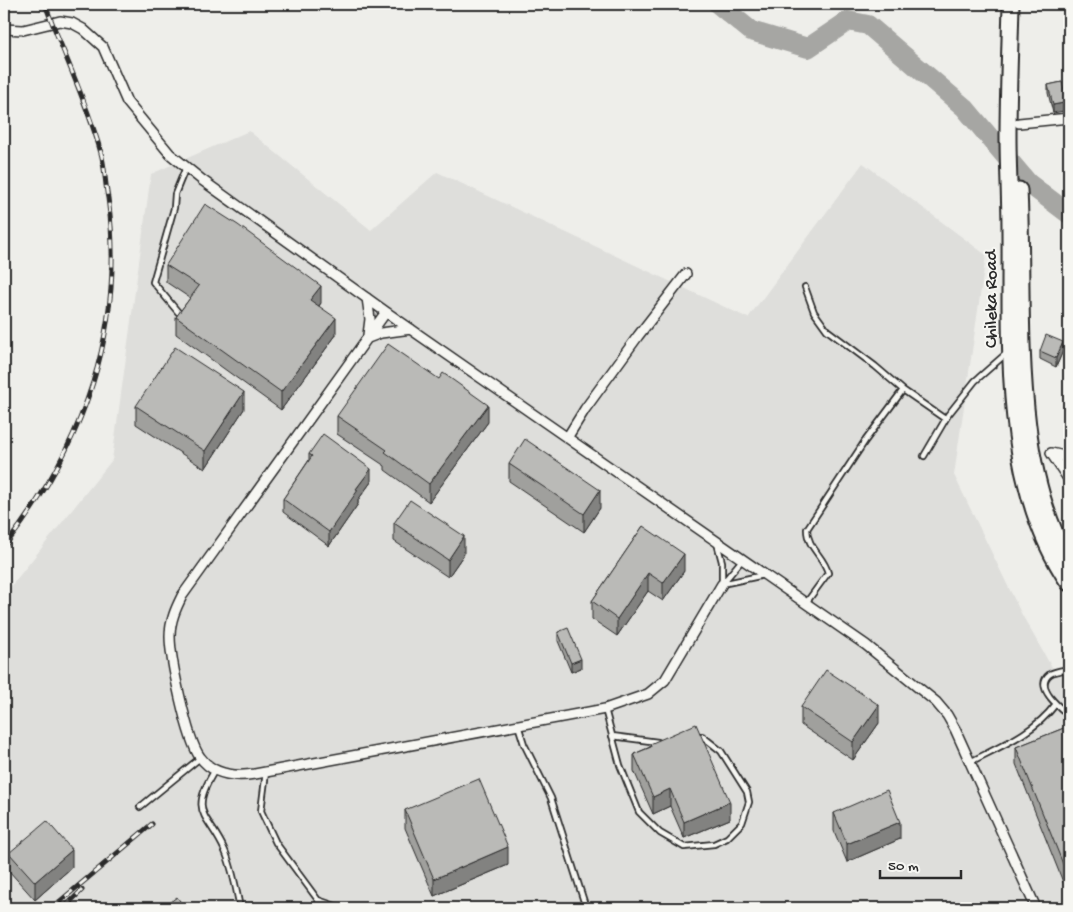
<svg xmlns="http://www.w3.org/2000/svg" width="1073" height="912" viewBox="0 0 1073 912" font-family="'Gochi Hand',sans-serif">
<rect width="100%" height="100%" fill="#eeeeea"/>
<filter id="ink" filterUnits="userSpaceOnUse"><feTurbulence type="fractalNoise" baseFrequency=".02" numOctaves="2"/><feDisplacementMap in="SourceGraphic" scale="10" xChannelSelector="R" yChannelSelector="G"/><feConvolveMatrix kernelMatrix="1 2 1 2 8 2 1 2 1" color-interpolation-filters="sRGB"/></filter>
<g filter="url(#ink)">
<path fill="#dededb" d="M249,131L371,230L437,172L748,318L863,163L986,255L954,475L1021,613L1051,666L1069,682V908H4V595L112,460L151,174Z"/>
<g fill="none" stroke-linecap="round" stroke-linejoin="round">
<path stroke="#a6a6a3" stroke-width="20" d="M718,4L751,31L808,48L848,21L868,25L965,108L1028,183L1069,214"/>
<g stroke="#2b2b2b" stroke-width="8">
<path id="service" d="M805,287L814,312L827,330L875,366L903,390L945,419
M178,312L153,282L174,208L175,194L186,167
M924,456L948,415L975,381L1008,352
M717,543L722,562V584
M722,584L764,575
M722,584L742,560
M806,603L828,573C824,556 807,548 807,529L865,441L903,390
M1069,669C1064,670 1055,671 1050,674C1033,687 1060,708 1069,715
M605,709L620,765L639,812L660,833L684,847L714,844L727,838L742,823L749,802L747,792L721,751L702,736H695
M518,725L524,744L551,798L586,908
M612,736L658,742
M970,762C1001,746 1034,733 1055,705
M215,770C187,815 209,814 225,851C233,869 236,889 240,908
M266,772L261,811L276,843L318,900L321,908
M140,807L200,758
M318,900L341,908"/>
</g>
<g stroke="#2b2b2b" stroke-width="12">
<path id="minor" d="M4,29L23,30L60,21L72,23L83,29L103,47L127,102L170,154L202,180L386,312L866,645L936,702L947,715L955,729L1036,908
M1019,123L1069,118
M367,298L370,319L368,335
M386,312L182,596C176,608 170,621 170,636C170,658 187,740 200,757C213,775 235,777 255,774L605,709L648,694L665,680L722,584
M368,338L381,333L411,329
M567,438L585,409L638,336L686,274
M1069,457L1051,453L1069,480"/>
</g>
<g stroke="#2b2b2b" stroke-width="19">
<path id="trunk" d="M1011,4C1010,48 1008,92 1008,136C1008,168 1010,199 1010,231C1011,346 1001,484 1069,583
M1019,190C1025,306 1009,458 1069,561"/>
</g>
<use href="#service" stroke="#f6f6f2" stroke-width="4.5"/>
<use href="#minor" stroke="#f6f6f2" stroke-width="9"/>
<use href="#trunk" stroke="#f6f6f2" stroke-width="15"/>
<g stroke="#2b2b2b" stroke-width="5">
<path id="rail" d="M4,547C84,446 126,327 108,198C105,183 105,167 101,153C87,102 63,53 45,4
M52,908L152,824
M64,908L82,890"/>
</g>
<use href="#rail" stroke="#f6f6f2" stroke-width="3" stroke-dasharray="9" stroke-linecap="butt"/>
</g>
<path fill="#a0a09d" stroke="#2b2b2b" d="M1062,82L1053,113L1048,93V85Z
M166,265L321,303L319,306L336,335L281,410L176,334V317L190,298L166,282Z
M1040,351H1063L1056,367L1040,359Z
M136,406L244,409L205,469L136,424Z
M337,416L488,422L429,502L385,470V466L337,434Z
M309,454L371,482L358,500V504L329,546L283,512V499L309,460Z
M509,464L600,508L584,532L509,481Z
M394,523L464,554L448,577L394,541Z
M643,526L684,571L663,601L648,591L617,636L592,619V601Z
M558,632L581,668L571,672L558,641Z
M801,707L879,723L853,760L801,725Z
M1069,726V897L1016,764V747Z
M650,744L730,819L684,838L670,806L653,814L634,771V754L650,747Z
M405,810L508,865L434,896L405,828Z
M834,813L900,839L847,862L834,831Z
M9,853L72,867L35,900L9,871Z"/>
<path fill="#828280" stroke="#2b2b2b" d="M1069,102V110L1053,113V105Z
M321,286V303L310,317V300Z
M336,318V335L281,410V392Z
M1063,342V351L1056,367V358Z
M244,392V409L205,469V451Z
M488,405V422L429,502V484Z
M371,469V482L358,500V504L329,546V532L356,489Z
M600,490V508L584,532V514Z
M464,536V554L448,577V560Z
M684,554V571L663,601V583Z
M648,573V591L617,636V619Z
M581,659V668L571,672V663Z
M879,705V723L853,760V742Z
M670,789V806L653,814V797Z
M730,802V819L684,838V822Z
M900,822V839L847,862V844Z
M508,847V865L434,896V879Z
M72,850V867L35,900V882Z"/>
<path fill="#babab7" stroke="#2b2b2b" d="M1062,82L1066,98L1069,94V102L1053,105L1048,85Z
M205,204L238,225L321,286L310,300L336,318L281,392L176,317L199,286L166,265Z
M1046,335L1063,342L1056,358L1040,351Z
M388,344L439,379L443,373L488,405L429,484L385,452L387,450L337,416Z
M175,347L244,392L205,451L136,406Z
M323,434L371,469L356,489L358,490L329,532L283,499L312,456L309,454Z
M525,439L600,490L584,514L509,464Z
M410,500L464,536L448,560L394,523Z
M643,526L684,554L663,583L648,573L617,619L592,601Z
M568,628L581,659L571,663L558,632Z
M826,670L879,705L853,742L801,707Z
M696,724L730,802L684,822L670,789L653,797L634,754L651,747L650,744Z
M1069,726V879L1016,747Z
M479,779L508,847L434,879L405,810Z
M887,790L900,822L847,844L834,813Z
M47,821L72,850L35,882L9,853Z
M177,897L185,908H162Z"/>
</g>
<g text-anchor="middle" dominant-baseline="central" stroke-width="4" stroke-linejoin="round" paint-order="stroke">
<g font-size="18" fill="#2b2b2b" stroke="#f6f6f2">
<text transform="translate(992 299) rotate(-90)">Chileka Road</text>
</g>
</g>
<rect width="1073" height="912" fill="none" stroke="#f6f6f2" stroke-width="20"/>
<rect x="10" y="10" width="1053" height="892" fill="none" stroke="#2b2b2b" stroke-width="2" filter="url(#ink)"/>
<path d="M880 870v8h81v-8" fill="none" stroke="#2b2b2b" stroke-width="2.5"/>
<text x="888" y="870" font-size="15" fill="#2b2b2b" stroke="#f6f6f2" stroke-width="4" paint-order="stroke">50 m</text>
</svg>
